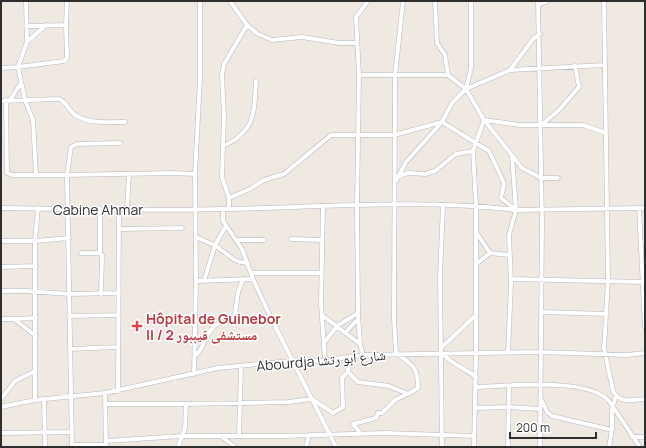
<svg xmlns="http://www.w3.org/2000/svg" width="646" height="448" viewBox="0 0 646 448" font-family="Manrope,'Noto Naskh Arabic',sans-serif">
<rect width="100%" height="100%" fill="#efe9e1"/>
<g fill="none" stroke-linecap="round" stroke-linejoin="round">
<g stroke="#b4b7c1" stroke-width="5">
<path id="minor" d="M26,1L27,42L18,67L25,100L33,120L36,175H67L72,447
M230,1L247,25L258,34L272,40L302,37L339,43H356
M435,1L437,43L445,55L448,75
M538,1L542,223L540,447
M604,1L608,281L604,348L613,391C620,404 633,400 645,399
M538,5L548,1
M26,26L66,25L67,1
M27,42L46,25
M1,68L18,67L64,61L67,58L66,25
M510,70L533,39L540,34
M359,75H448L466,89L484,120L522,168L541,178H558
M466,89L471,68V1
M6,100L7,173L12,175H36
M10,100L21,83
M1,101L59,99C67,102 68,110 75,115C88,124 109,122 125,122
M540,126L559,110L579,87L575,66
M120,143L77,144L71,147L67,175L172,173L195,174
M223,146C256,131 254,113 256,81
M399,176L408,173L425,174L435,171L456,154L473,151
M396,181L406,162L442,122L452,103L466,89L510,70L605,65
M229,198L250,189L264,180L284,174L331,135H394L442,122L489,151L504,183L501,198L516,210L645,208
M323,206L321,304L325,360
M1,208C76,209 151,211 225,209C321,207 421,199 516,210
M639,208L645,327
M100,209V253
M127,209L129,174
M223,209V221L242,249L253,279L270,316L336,447
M229,209V198L222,177L224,117L222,75L224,64L247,25
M119,229L182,228
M476,232L490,253L509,255
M196,237C202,240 208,242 214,245C225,251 234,264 248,263
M291,239L322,240
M236,240H264
M1,241H35L69,238
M81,253H100L102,255L101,294
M476,264L490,253
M1,267L36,266
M251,273H321
M511,279L645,282
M196,281L253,279
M204,281L215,245L226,226
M1,291H27L69,294L119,293
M542,312L607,314
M322,315L360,344
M69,316L119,315
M1,319H14L36,336
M15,319L36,318
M233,321C238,307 235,291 244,279
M345,333L358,319
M324,343L337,326L358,313
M442,347L476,315
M70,349L117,347
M442,353C451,364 464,368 476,377
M508,353L511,283L509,235L516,210L512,156
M196,355C204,350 204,333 216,325C232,315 252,327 270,316
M363,355L360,344L358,313L357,206L359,75L356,17L368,1
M348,372L349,357
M194,374L196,281L195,174L200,79V1
M476,387C507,386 588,377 609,401L640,447
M118,391L119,209
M105,393L106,447
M1,399L15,381L35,371
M44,399L45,447
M541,399L547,412L552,416L612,430
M35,400V241L38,208
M106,404H186L185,428L178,447
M186,404L288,402L312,399L333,413L343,407L342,378L348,372L358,382L389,386L408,394L418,388C418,367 413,365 396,353L394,318L395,76L403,1
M1,407L35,400L105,393L218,368L301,360L319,361L363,355L540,352L627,355L645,353
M475,408L508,407L540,409
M1,433L72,432
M360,433L353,424L376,418L378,413H382L395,400L407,394
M221,436L235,447
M239,436L241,366
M632,437H645
M106,441L182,436H285L385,433L474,436
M72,445H106
M306,447L309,435
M442,447L440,277L443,205
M474,447L476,354V205L473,151L484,120L520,125H583L606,133
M508,447L509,386
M609,447L612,428V409L616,396"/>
</g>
<use href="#minor" stroke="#fff" stroke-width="4"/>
</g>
<path fill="#e0444e" stroke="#fff" stroke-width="1.5" d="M135 320h4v4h4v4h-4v4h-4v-4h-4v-4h4z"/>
<g text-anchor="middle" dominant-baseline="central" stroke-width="3" stroke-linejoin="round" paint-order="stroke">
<g font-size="14" fill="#2e2e2e" stroke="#fff">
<text x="98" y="209">Cabine Ahmar</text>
<text transform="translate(321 360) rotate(-5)">Abourdja شارع أبو رتشا</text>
</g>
<g font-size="14" font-weight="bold" fill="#be3a42" stroke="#fff" text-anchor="start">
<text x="146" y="318">Hôpital de Guinebor<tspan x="146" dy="16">II / مستشفى قيببور 2</tspan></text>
</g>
</g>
<rect width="646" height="448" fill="none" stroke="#2e2e2e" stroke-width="4"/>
<path d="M510 432v6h86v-6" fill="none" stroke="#2e2e2e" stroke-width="2"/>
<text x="516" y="432" font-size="12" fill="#2e2e2e" stroke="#ffffff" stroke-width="3" paint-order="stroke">200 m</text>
</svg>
